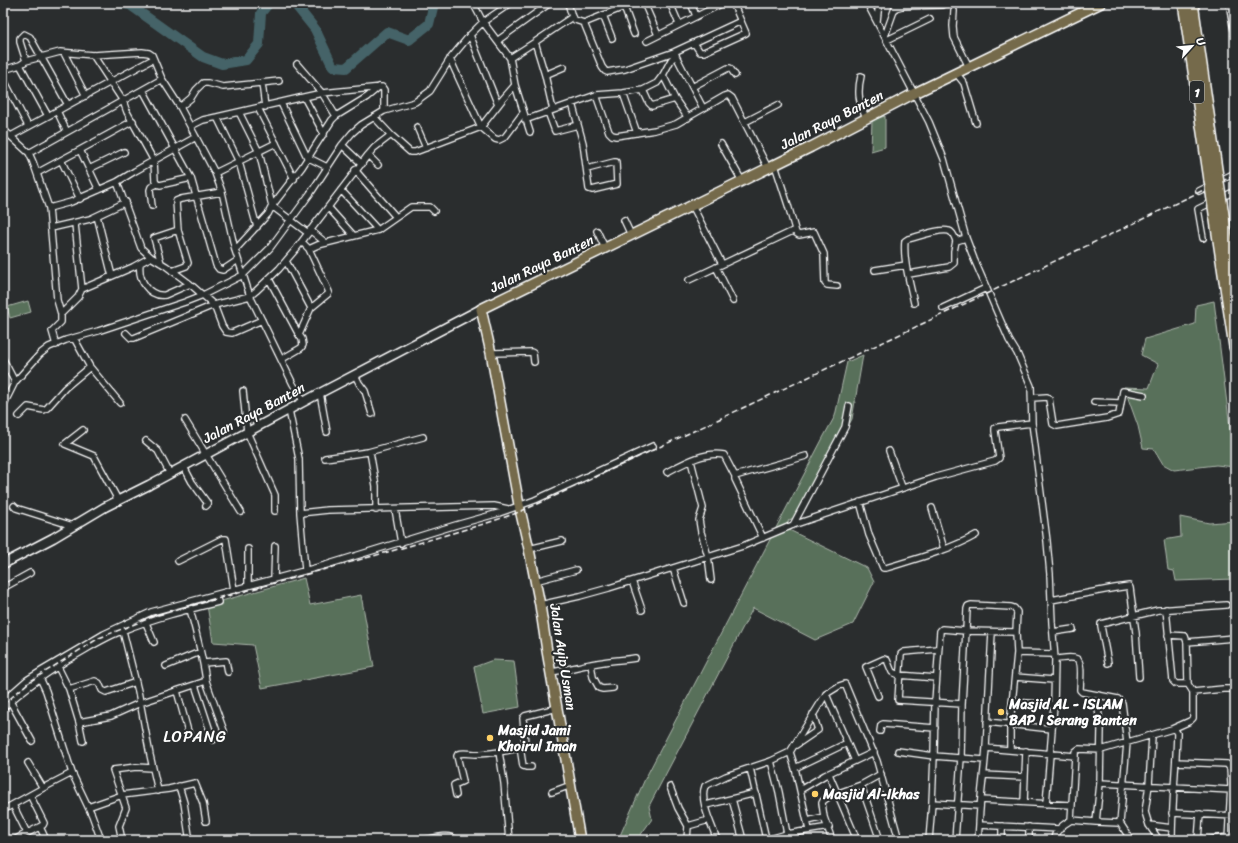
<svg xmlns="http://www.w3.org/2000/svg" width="1238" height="843" viewBox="0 0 1238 843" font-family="Sriracha,sans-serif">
<rect width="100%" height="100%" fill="#2a2d2e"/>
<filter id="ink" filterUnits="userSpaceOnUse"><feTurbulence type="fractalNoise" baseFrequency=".025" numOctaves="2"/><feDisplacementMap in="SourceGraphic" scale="8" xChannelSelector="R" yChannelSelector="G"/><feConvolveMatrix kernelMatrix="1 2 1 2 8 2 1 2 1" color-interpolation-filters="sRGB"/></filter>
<g filter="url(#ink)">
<path fill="#596f5a" stroke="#acb7ac" d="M885,116V147L871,151L872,120Z
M28,301L31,312L10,318L7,307Z
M1214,301L1235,467L1216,465L1174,470L1163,464L1154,449L1143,448L1138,426L1124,387L1149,388L1158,364L1141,355L1145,339L1195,324L1196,305Z
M863,355L852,419L801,515L789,520L785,528L867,568L874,582L853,624L815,640L753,608L649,806L652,819L637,840H618L645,779L824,436L835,416L847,362Z
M1180,517L1209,523L1235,521V579L1176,581L1174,571L1168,570L1164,540L1181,537Z
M304,578L310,605L361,595L374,667L262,688L253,645L213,642L207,605Z
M493,660L514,661L520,707L483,714L474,667Z"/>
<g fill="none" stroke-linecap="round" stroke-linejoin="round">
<path stroke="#456367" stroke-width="10" d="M120,3L130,5L203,57L222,64L246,60L259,44L261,13L269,3
M294,3L315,29L333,67L346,68L387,32L409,40L429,24L434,3"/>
<g stroke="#fff" stroke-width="8">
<path id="street" d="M473,3L483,22L510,58L515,85L530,132
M568,3L572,17
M644,3L658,35
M670,3L679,24
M691,3L696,16
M867,3L929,122L944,159L966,238L974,259L1009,340L1017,353L1031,386L1032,423L1047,541L1050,574L1052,623L1055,659L1054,705L1046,804
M1229,3L1235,37
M624,7L634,34
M954,11L953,26L954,37L969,67
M603,15L612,38
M877,21L879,3
M584,23L602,67L605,71L607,72L625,69L674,52L741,21
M470,35L498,105
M885,36L895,8L902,6L942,5L945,3
M887,40L930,19
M497,41L550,3
M647,41L723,3
M694,43L700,52H704L746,33L733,3
M674,52L703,108
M64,53L86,96
M93,55L123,101L127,112L154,161L155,181L157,184
M510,58L535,42
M297,64L322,93L336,116
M20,65L48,116L68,105L30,37L24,34L20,38V42L26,61
M3,70L20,65L26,61L60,52L93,55L142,52L149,53L152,55L162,79L180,107L215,173L222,192L235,250L250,296L293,384L304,402
M956,73L964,83L976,123
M545,75L564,67
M861,76C857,93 859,102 866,118
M3,78L28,126
M262,83L265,107
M515,85L502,100L481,127L495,139L499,140L505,137L523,113
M692,87L728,68H730L735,75
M143,90L191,178L216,265L219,269L223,270L238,260
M643,90L657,83L663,75
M623,93L637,133
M596,95L609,132L612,135L616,136L655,130L676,124L725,96L728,95L732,98L768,168
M675,99L663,75L671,60L676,55
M281,103L307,157L327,167
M572,103L583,143L589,189L592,190L617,184L616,162H614L587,169
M68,105L153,59
M180,107L191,98L196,90L203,83H208L223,87L279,81
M258,108L294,179
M553,110L545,75L535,42L572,17L575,20L584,23L634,3
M57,111L67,132
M384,111L415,102L430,91L450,59L470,35L483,22L511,3
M239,112L259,152L272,206L308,233
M548,112L555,131L578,125
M217,117L304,97L324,134
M374,117L391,135L410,152H415L481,127L450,59
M525,120L596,95L623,93L643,90L649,103L652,106L675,99L688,118
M745,122L778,105
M3,126L5,131L29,153L33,162L49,208L57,300L61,314L78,297L82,289L133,267L151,257
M191,126L203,120L217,117L239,162L257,227
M417,127L426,148
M11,136L48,116
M721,144L742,181
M342,145L362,164
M29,153L162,79
M368,155L378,165
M61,160L80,199
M775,165L788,205L796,233L799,235L814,232L824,254L825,283L827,285L837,286
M89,169L124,152
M355,170L396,217
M37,173L80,150
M215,173L276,143
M117,182L141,248L151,257L166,266L190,284L214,305L222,326L226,332L232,333L262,320
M99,190L80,150L133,121
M341,190L378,230
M1199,191L1235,173
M692,205L722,264
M152,206L150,190L151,187L157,184L160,185L191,178
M328,207L354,236L378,230L411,207H430L434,211
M49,208L71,202L117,182L135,171L196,137
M97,216L112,276
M624,220L631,235
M75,224L82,289
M51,228L90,219L126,202
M310,230L326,243
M597,231L605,248
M1203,238L1198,209L1235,191
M309,249L318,245L354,236
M235,250L268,214L272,206L302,167L332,120L336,116L367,97L379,87
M286,261L311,308
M161,263L154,238L178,230
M140,264C138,279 148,297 165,295L190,284
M716,267L733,301
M875,270L906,265
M172,271L186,266L188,263L178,230L176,201L181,199L222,192
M909,274L949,267L954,263V251L956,241L966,238
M269,279L299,335L311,308L328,294L329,292L309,249L302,242
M689,280L795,230
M914,303C910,284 903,260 905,241L908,239C917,237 940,228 949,231C953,232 955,238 956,241
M943,308L986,288
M126,333L131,338H134L214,305L250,296L256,291L279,269L296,249L368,155L374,148L391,135
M74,338L90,367L120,403
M56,345L52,331L61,322V314
M491,353L531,352L533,353L534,362
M3,359L15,382
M282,359L301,348L303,345L302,339L299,335
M355,375L359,383L365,391L372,414
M243,391L247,432L275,495V511
M320,393L327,432
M1032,398L1047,397L1049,399L1053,424L1057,426L1107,418L1119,414L1123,391L1144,395
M1094,402L1120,403
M3,406L15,382L40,354L49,347L66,340L98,331L185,302L203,295L243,275L270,248L312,191L342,145L352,133L361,125L384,111V90L382,87L322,93L304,97
M289,410L299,459L300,513L305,570
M19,416L28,407L44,410L47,408L65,388L90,367
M185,420L241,512
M83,430L65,444L94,456L118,500
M146,441L158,451L170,474
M889,451L902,487
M370,452L376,486V510
M325,458L368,452L423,437
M691,461L703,508L699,520L701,532L708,556L711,580
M184,467L192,482L208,504L206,506
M667,472C684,463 705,451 724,455L735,476
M860,502L869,535L883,568H886C915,559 950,550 976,535
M14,506L16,508L73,526
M932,508L944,549
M395,509L401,543
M300,513L328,510L494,506L508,509
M793,525L845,427L849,406
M763,538L735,479V476L806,456
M248,549V586
M529,549L562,541
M178,561L222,539H226L234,590
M673,568L684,603
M274,579L275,546
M535,581L576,570
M632,581L642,610
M3,588L30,573
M1051,600L1115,588L1129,586L1130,588L1136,633L1139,677
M540,605L580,596L609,588L743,546L793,525L936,477L995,461L999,458L995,431V428L998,427L1032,423
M1166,609L1173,681L1176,684H1188L1187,642L1185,636L1168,635
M146,623L154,642
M123,631L138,691L150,755L158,791
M1053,632L1073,629
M1187,642L1234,638
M938,649L904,652L901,654L898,700L962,704
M1017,653L1054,654
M1055,659C1061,659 1071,656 1077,659C1083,662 1080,683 1080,690L1082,692L1118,699L1122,703L1127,743L1120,823L1131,840
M204,663L226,661L228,672
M1108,663L1101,626V624L1158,610L1226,605
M591,664L593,677L599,688L603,689L613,688
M166,666L200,652
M58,667L69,689L79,722L111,716L140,703L206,681C203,657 196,633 190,609
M550,672C568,670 586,664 603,662C614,660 625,660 635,658
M1015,677L1054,680
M40,678L46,691L72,773L92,815L101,840
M206,681L224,731
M195,685L213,740
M69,689L95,681L99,683L102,690L106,692L136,682
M177,691L189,735
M1193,692L1223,689H1235
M826,694L855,761
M878,696L866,667L884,659L887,660L892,672L899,675L936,678
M1096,696L1101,729L1100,783L1231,790
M3,701L27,680L43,670L104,634L151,612L326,565L456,525L499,513L535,500L653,446
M10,701L32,741
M1013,702L1054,705
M3,708C23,689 46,674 69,659C87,649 105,637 124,630C154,618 186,610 218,602L216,595
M79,722L83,741
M987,722L1052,729
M1172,729L1190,721L1193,718V692L1188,684
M880,731L881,725L883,724L935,728
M1152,736L1149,785L1145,812L1149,825L1159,840
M796,745L818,730L813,714
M520,747L523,766L526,767H531
M986,748L992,632
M898,751L934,756L935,702L940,631L942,629L966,631L967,609L968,606L971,605L1011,607L1014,608L1017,612L1016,632L1017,653L1010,724V750
M499,752L504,783L509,840
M790,752L795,768L809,830
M771,761L779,792L787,834
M1176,762L1227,764L1230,768L1231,785L1228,840
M28,763L43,788
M750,768L766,839
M795,768L847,743
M829,774L857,840
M984,775L1024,777
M861,785L880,840
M179,786L184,803L189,835L192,840
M670,787L678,808L688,826L687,840
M800,790L825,775L874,752
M552,792L571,785
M456,795L454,785L463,781L457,756L458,754C464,752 469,754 475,754C486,754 517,751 525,744L523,718L525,716L557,708
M732,799L743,840
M981,800L1071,805
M1024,802L1026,751
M13,805L27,833
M706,805L756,793
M980,806L932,803L934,756L985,760
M88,807L122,795L169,789L195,783L203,803L206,821
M3,810L43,788L72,773
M1172,813L1235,816
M1071,820L1096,822L1100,783
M808,821L824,817
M1096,822L1120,823
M1149,825L1172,828
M688,826L709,820
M40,827L46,840
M1060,829L979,825C980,799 984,774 986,748L1075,756
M14,840L43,825L44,823L30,795
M122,840L119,826L126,808L113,770L136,767L152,768
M426,840C435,838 449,833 456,840
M717,840C712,825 699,801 705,786L726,776L771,761L790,752L826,694L839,686L845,684L877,761L899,840
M766,840L787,834L829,827
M832,840L824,817L822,803L823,801L830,796L861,785L881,774
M929,840L932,803
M955,840L961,758L962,704L966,631L1016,632
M978,840L979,825
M1002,840V826
M1029,840V827
M1054,840C1054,831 1064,824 1071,820L1075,756V752L1079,749L1101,750L1172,729L1175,730L1177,733C1176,769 1172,804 1172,840
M1198,840L1200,814
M1208,840L1228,837"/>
</g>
<g stroke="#fff" stroke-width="11">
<path id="secondary" d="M3,564L53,538L105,507L149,485L320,393L481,309"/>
</g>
<g stroke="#fff" stroke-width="12">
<path id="primary" d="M580,840L547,651L540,605L529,549L519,505L491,353L481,309L811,147L915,93L1101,3"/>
</g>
<g stroke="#fff" stroke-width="14">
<path id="highway" d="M1184,3L1210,180
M1192,3L1217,176
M1221,202L1235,292
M1214,207L1235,347"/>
</g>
<use href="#street" stroke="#2a2d2e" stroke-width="5.5"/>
<use href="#secondary" stroke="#2a2d2e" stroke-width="8"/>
<use href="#primary" stroke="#746b4b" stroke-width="9"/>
<use href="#highway" stroke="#746b4b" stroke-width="11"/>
<path stroke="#fff" stroke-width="1.5" stroke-dasharray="6 3" stroke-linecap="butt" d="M3,705L29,682L99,638L155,616L395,550L487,523L514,514L540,503L988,293L1235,175"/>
<g stroke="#fff" stroke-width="14" stroke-linecap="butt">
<path id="highway-bridge" d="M1217,176L1221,202
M1210,180L1214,207"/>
</g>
<use href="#highway-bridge" stroke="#746b4b" stroke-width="11"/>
</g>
</g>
<g fill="#ffd166" stroke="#2a2d2e" stroke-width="1.5">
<circle cx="1001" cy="712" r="4"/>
<circle cx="490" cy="738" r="4"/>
<circle cx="815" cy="794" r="4"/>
</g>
<g text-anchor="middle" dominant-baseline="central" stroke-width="4" stroke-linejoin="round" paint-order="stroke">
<rect fill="#2a2d2e" stroke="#bfc0c0" stroke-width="1" x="1190" y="81" width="14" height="22" rx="3"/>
<g font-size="13" font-weight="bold" fill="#fff">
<text x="1197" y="92">1</text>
</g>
<g font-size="14" fill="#fff" stroke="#2a2d2e">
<text transform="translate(832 120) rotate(-27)">Jalan Raya Banten</text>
<text transform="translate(542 264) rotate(-26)">Jalan Raya Banten</text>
<text transform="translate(254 413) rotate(-28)">Jalan Raya Banten</text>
<text transform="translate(563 657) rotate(81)">Jalan Ayip Usman</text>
</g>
<g font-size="14" font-weight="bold" fill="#fff" stroke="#2a2d2e" text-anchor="start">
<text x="1009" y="704">Masjid AL - ISLAM<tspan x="1009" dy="16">BAP I Serang Banten</tspan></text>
<text x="498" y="730">Masjid Jami<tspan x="498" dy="16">Khoirul Iman</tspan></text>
<text x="823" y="794">Masjid Al-Ikhas</text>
</g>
<g font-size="16" letter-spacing="1" fill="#fff" stroke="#2a2d2e">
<text x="195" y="736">LOPANG</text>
</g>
</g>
<rect width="1238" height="843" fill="none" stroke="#2a2d2e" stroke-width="16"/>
<rect x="8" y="8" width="1222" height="827" fill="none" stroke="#fff" stroke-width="1.5" filter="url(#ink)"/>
<g transform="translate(1192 46) rotate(63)" stroke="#2a2d2e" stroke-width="3" paint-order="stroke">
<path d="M0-3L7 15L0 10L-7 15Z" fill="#ffffff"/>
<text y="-6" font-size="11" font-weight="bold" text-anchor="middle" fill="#ffffff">U</text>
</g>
</svg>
